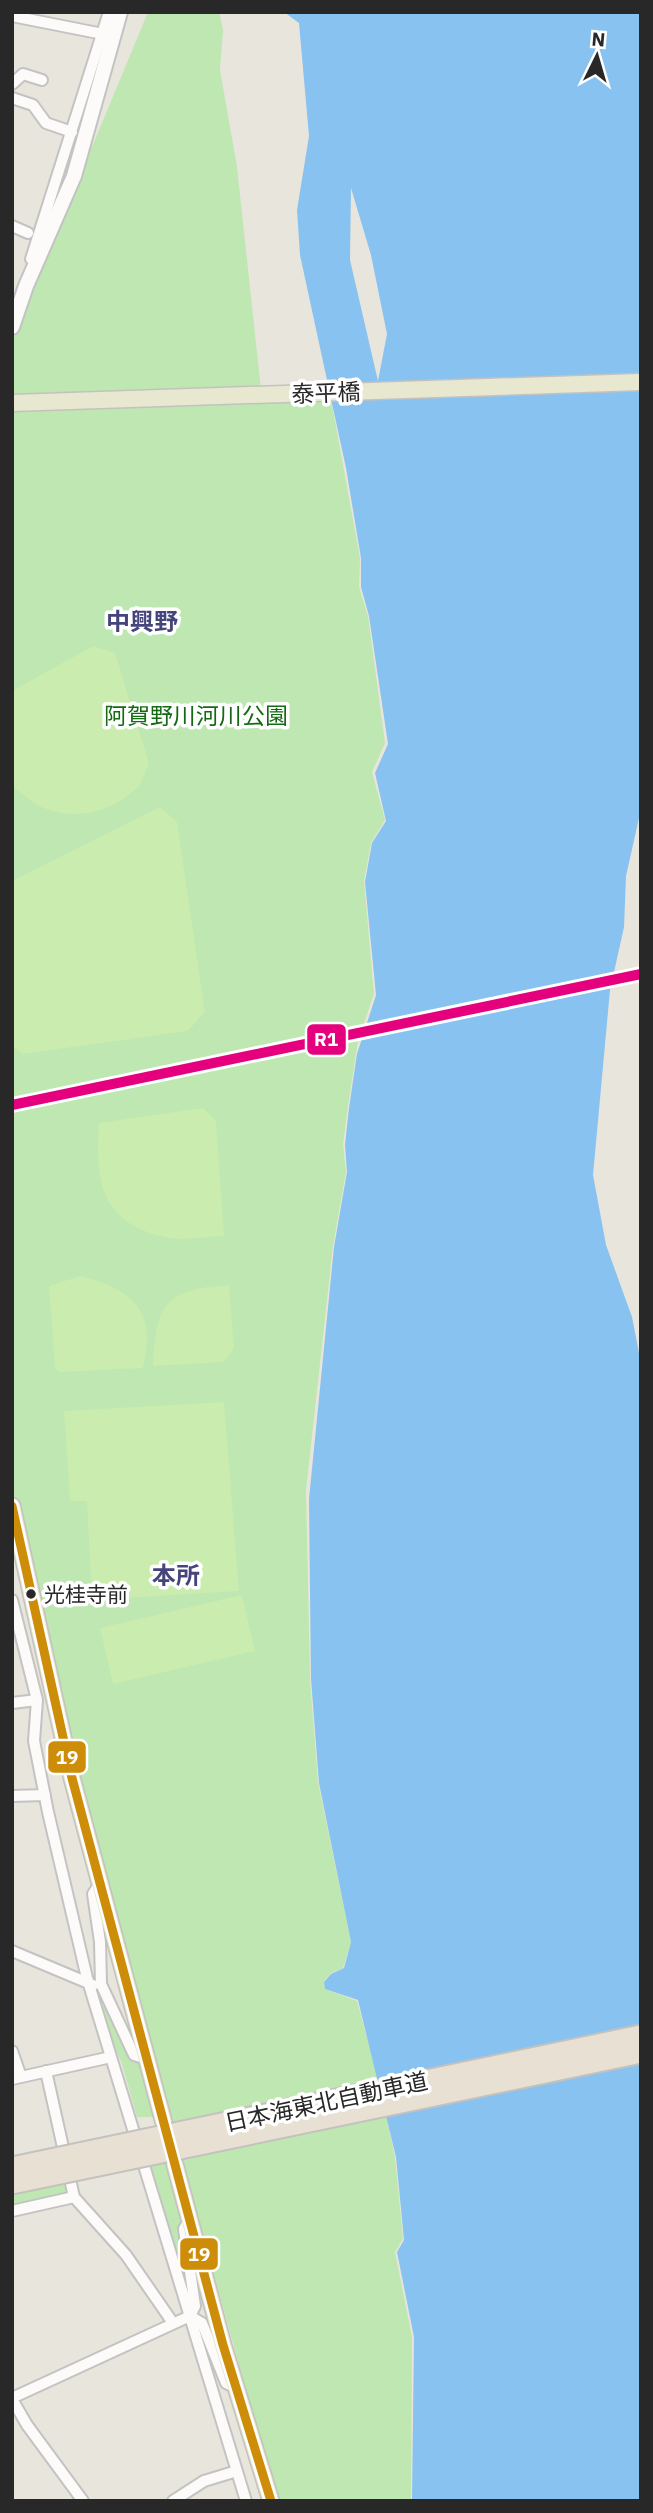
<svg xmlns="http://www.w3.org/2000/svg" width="653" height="2513" viewBox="0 0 653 2513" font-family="'IBM Plex Sans','Noto Sans JP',sans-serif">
<rect width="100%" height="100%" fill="#e8e5dc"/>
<path fill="#bee7b1" d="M148,12H219L223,30L220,70L237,167L261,390L329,388L360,558L359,587L368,616L385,743L372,772L385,820L371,843L364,881L374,994L358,1041L348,1106L343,1144L346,1172L333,1246L306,1490L310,1680L318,1782L351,1942L343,1968L331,1973L324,1981L325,1989L357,2001L379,2082L395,2157L403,2239L395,2252L412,2337L411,2501H277L204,2239L166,2117L68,1744L12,1490V342C36,276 67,214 89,147H92Z
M110,2004L131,2057L143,2067L157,2117H137L122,2064L98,2008Z
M169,2159L185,2207L191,2307L147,2163Z
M69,2180L68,2194L12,2206V2191Z"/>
<path fill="#caecae" d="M93,646L115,653L149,763C146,771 143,782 137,788C111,813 73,822 39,806C30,801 21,792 12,786V691Z
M160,807L177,822L205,1012L188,1031L23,1054L12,1046V881Z
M203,1108L216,1121L224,1236C207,1236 186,1241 169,1238C101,1224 95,1184 99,1123Z
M80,1276C133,1289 157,1310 143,1368L60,1372L55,1369L49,1286Z
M229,1285L234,1348L224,1362L153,1366C156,1305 164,1289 229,1285Z
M224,1402L239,1591L92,1600L87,1501H70L64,1411Z
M242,1595L255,1651L113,1684L100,1628Z"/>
<path fill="#88c2f1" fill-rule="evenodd" d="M284,12H641V809L626,876L624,927L610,990L593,1175L606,1245L632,1317L641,1363V2501H412L414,2337L397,2252L404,2240L396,2157L358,2000L325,1989L324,1982L331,1974L344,1968L351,1942L319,1783L311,1679L309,1499L334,1247L347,1172L345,1145L349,1108L357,1054L376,995L365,882L372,843L386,821L375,773L388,744L369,616L361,587V558L346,468L300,255L297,210L309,136L299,23ZM351,188L371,255L387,334L378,381L350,260Z"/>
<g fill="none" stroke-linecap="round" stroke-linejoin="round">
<g stroke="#c4c3c3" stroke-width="14">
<path id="street" d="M12,16L103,34
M12,84L23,74L42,80
M12,98L33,105L46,123L72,132
M12,226L28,233
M31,259L109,12
M12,1600L37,1700L34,1741L48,1812L87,1978L246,2501
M12,1703L37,1700
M12,1796L45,1795
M100,1883L93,1894L100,1942L101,1984L134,2055L147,2059
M12,1951L93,1985
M12,2051L21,2077
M46,2071L74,2197L126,2255L173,2323
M12,2079L111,2057
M12,2211L74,2197
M190,2316L202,2323L226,2383L236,2388
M12,2398L190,2316L195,2306L184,2229L189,2220
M12,2399L27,2425L83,2501
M173,2501L204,2481L237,2471"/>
</g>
<g stroke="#c4c3c3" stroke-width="18">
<path id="secondary" d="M12,327L26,286L74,176L120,12"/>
</g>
<g stroke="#c4c2bf" stroke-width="19">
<path id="primary" d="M12,403L641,382
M12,1506L72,1778L223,2345L271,2501"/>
</g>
<use href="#street" stroke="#fcfbfa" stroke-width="10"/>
<use href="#secondary" stroke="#fcfbfa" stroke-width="14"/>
<use href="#primary" stroke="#e8e7d0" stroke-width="16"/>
<g stroke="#c4c2bf" stroke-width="23" stroke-linecap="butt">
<path id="highway-bridge" d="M12,2167L641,2035
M12,2184L641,2053"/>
</g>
<use href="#highway-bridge" stroke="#e8e0d2" stroke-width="19"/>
<g stroke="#fff" stroke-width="14">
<path id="bus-1" d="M12,1506L72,1778L223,2345L271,2501"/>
</g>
<use href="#bus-1" stroke="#ce8d08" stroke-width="9"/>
<g stroke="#fff" stroke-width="16">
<path id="rail-1" d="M12,1105L641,974"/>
</g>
<use href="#rail-1" stroke="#e5007d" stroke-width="10"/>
</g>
<circle fill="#282828" stroke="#fff" stroke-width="2.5" cx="31" cy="1594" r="6"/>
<g text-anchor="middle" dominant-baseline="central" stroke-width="7" stroke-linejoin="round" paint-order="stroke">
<g font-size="21" fill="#282828" stroke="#fff" text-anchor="start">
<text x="44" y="1594">光桂寺前</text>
</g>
<g font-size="23" fill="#282828" stroke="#fff">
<text transform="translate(326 392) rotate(-2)">泰平橋</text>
<text transform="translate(326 2101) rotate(-12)">日本海東北自動車道</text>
</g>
<g font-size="23" fill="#146a12" stroke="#fff">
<text x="196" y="715">阿賀野川河川公園</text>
</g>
<g font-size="24" font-weight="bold" fill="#45457c" stroke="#fff">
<text x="142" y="621">中興野</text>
<text x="176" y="1575">本所</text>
</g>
</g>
<g stroke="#fff" stroke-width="2.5">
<rect x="306" y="1023" width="41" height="33" rx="7" fill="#e5007d"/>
<rect x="47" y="1740" width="40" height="34" rx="7" fill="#ce8d08"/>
<rect x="179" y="2237" width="40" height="34" rx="7" fill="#ce8d08"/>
</g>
<g font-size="19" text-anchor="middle" font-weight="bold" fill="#fff">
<text x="326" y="1046">R1</text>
<text x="67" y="1764">19</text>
<text x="199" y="2261">19</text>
</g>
<rect width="653" height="2513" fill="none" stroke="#282828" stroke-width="28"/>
<g transform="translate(597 56) rotate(5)" stroke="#ffffff" stroke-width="5" paint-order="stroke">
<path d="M0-5L12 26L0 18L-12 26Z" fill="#282828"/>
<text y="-10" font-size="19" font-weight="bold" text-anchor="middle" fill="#282828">N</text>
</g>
</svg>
